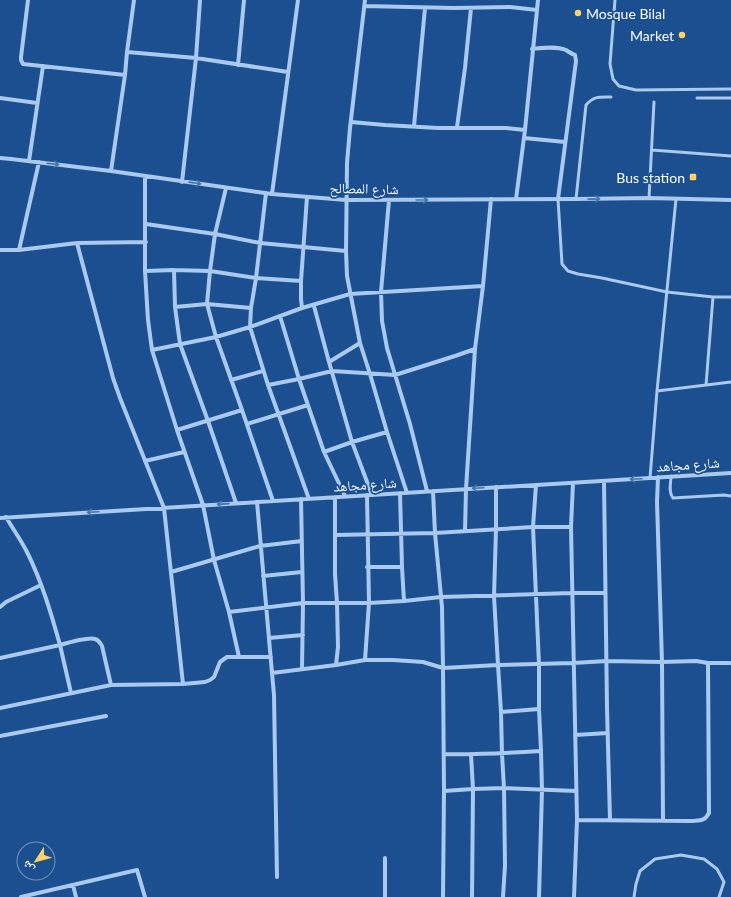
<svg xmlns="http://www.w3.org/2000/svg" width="731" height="897" viewBox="0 0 731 897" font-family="Lato,'Noto Naskh Arabic',sans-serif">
<rect width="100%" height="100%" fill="#1b4f8f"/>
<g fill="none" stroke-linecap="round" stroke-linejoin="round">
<path stroke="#a9c9ee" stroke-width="3" d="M615,0L610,64L613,79L619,86L636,90L731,89
M697,98H731
M652,150L731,156
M649,198L654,102
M558,199L562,264L568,271L578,274L602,278L667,292L713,297H731
M576,199L586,105C594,96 599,97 611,97
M706,385L713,297
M657,391L731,382
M671,476C671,483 668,492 673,498L724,495L731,496
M650,478L657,391L676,199
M634,897L636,884L640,871L655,859L681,855L704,859L717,869L724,882L719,897"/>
<path stroke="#a9c9ee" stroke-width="4" d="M28,0L21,57V60L23,64L125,75
M365,0L350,128L347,163L346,251L347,276L360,343L370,374L387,432L407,493
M364,6L454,8L510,7L537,10L525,130L516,199
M537,10L538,0
M532,49C543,48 556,46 566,50C569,52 572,54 575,55L576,61L558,199
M127,52L196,58L288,72
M238,65L244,0
M0,98L37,103
M351,122L385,125L438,128H506L525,130
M414,126L425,8
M457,127L465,68L471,8
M524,138L565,142
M0,158L11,159L111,171L272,194L346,200L576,199L649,198L731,200
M29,161L43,66
M111,171L125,75L127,52L134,0
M145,177V271L148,320L152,350L177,430L203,505L214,560L229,612L239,657
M182,182L196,58L200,0
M226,188L215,234L210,271L207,304L216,337L242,410L273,501
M266,193L256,278L251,308L250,327L268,385L309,499
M272,194L298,0
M389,200L381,292L382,321L387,348L410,424L427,491
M146,224L215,234L260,243L346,251
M0,250H19L77,243L146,242
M19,250L39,162
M145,271L174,270
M314,306L329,362L352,442L372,495
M175,307L207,304L251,308
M302,308L301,299V281L307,197
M280,316L299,379L324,452L345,496
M152,350L216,337L250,327L302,308L350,294L483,286
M329,362L360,343
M231,380L263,371
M268,385L299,379L332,371L395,375L455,356L475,349
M247,424L308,405
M177,430L242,410
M324,452L352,442L387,432
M145,461L184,452
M658,477L657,502L662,662L663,820
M604,481L607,708L610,820
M573,483L571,527L577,820L574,897
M536,485L533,527L539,665V709L541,751L542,790L539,897
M496,487V529L494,596L498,665L501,712L502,754L504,788L505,866L503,897
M433,491L435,533L442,607L443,668L444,791L443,897
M400,493L402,567L404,601
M335,497V574L337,603L338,647L336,665
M301,499L303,603L302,669
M257,502L272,673L274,695L277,877
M236,503L208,421L180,344L175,307L174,270L210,271L256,278L301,281
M0,518L731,473
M465,531L466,489L475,349L483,286L491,199
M335,535L435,533L533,527H571
M367,567H402
M171,572L260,546L302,541
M263,576L302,572
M0,607L6,602L41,585
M229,612L303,603H369L404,601L441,597L572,593H605
M269,638L303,635
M0,658L60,645C51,613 42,582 27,552C21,540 13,529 6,517
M365,660L369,603L367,495
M272,673L336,665L365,660H393L423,662L443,668L498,665L573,663L607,661L662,662L696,661L708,663H730
M183,684L205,682L210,680L214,677L220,662L227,657H271
M71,693L60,645C67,643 89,637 95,639C99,640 100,643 102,646L111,685
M0,708L111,685L183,684L164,508L120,398L113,378L77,243
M501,712L539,709
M575,735L608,733
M0,736L106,716
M444,754C476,755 509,753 541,751
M471,754L473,789L504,788L576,791
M444,791L473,789L472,897
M577,820L690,821C700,820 704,822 709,813L708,663
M385,858V897
M73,885L76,897
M21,897L137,870L145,897"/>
</g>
<defs><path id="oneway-shaft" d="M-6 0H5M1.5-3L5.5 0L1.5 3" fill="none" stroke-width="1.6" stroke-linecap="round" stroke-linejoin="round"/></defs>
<g stroke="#4674ac">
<use href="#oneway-shaft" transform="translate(53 164) rotate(7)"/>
<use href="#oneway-shaft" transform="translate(195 183) rotate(8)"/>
<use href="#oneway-shaft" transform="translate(594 199) rotate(-1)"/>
<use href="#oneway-shaft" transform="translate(422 200)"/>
<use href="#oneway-shaft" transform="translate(636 479) rotate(177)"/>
<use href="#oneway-shaft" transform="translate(478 488) rotate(177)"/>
<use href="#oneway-shaft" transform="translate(223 504) rotate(176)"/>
<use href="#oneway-shaft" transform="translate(93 512) rotate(177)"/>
</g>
<g fill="#ffd166" stroke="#1b4f8f" stroke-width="1.5">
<circle cx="578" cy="13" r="4"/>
<circle cx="682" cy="35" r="4"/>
<rect x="689" y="173" width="8" height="8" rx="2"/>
</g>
<g text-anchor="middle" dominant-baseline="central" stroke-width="3.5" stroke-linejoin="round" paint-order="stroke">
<g font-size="14" fill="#fff" stroke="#1b4f8f" text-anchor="end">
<text x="586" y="13" text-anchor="start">Mosque Bilal</text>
<text x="674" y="35">Market</text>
<text x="685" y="177">Bus station</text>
</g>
<g font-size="14" fill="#fff" stroke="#1b4f8f">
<text transform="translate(364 188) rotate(1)">شارع المصالح</text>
<text transform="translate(688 464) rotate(-4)">شارع مجاهد</text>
<text transform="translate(365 484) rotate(-4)">شارع مجاهد</text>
</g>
</g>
<g transform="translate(36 861) rotate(234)"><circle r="19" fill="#1b4f8f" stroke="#7695bc"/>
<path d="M0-3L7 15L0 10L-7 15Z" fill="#ffd166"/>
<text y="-6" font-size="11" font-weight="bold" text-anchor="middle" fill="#ffffff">ش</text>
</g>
</svg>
